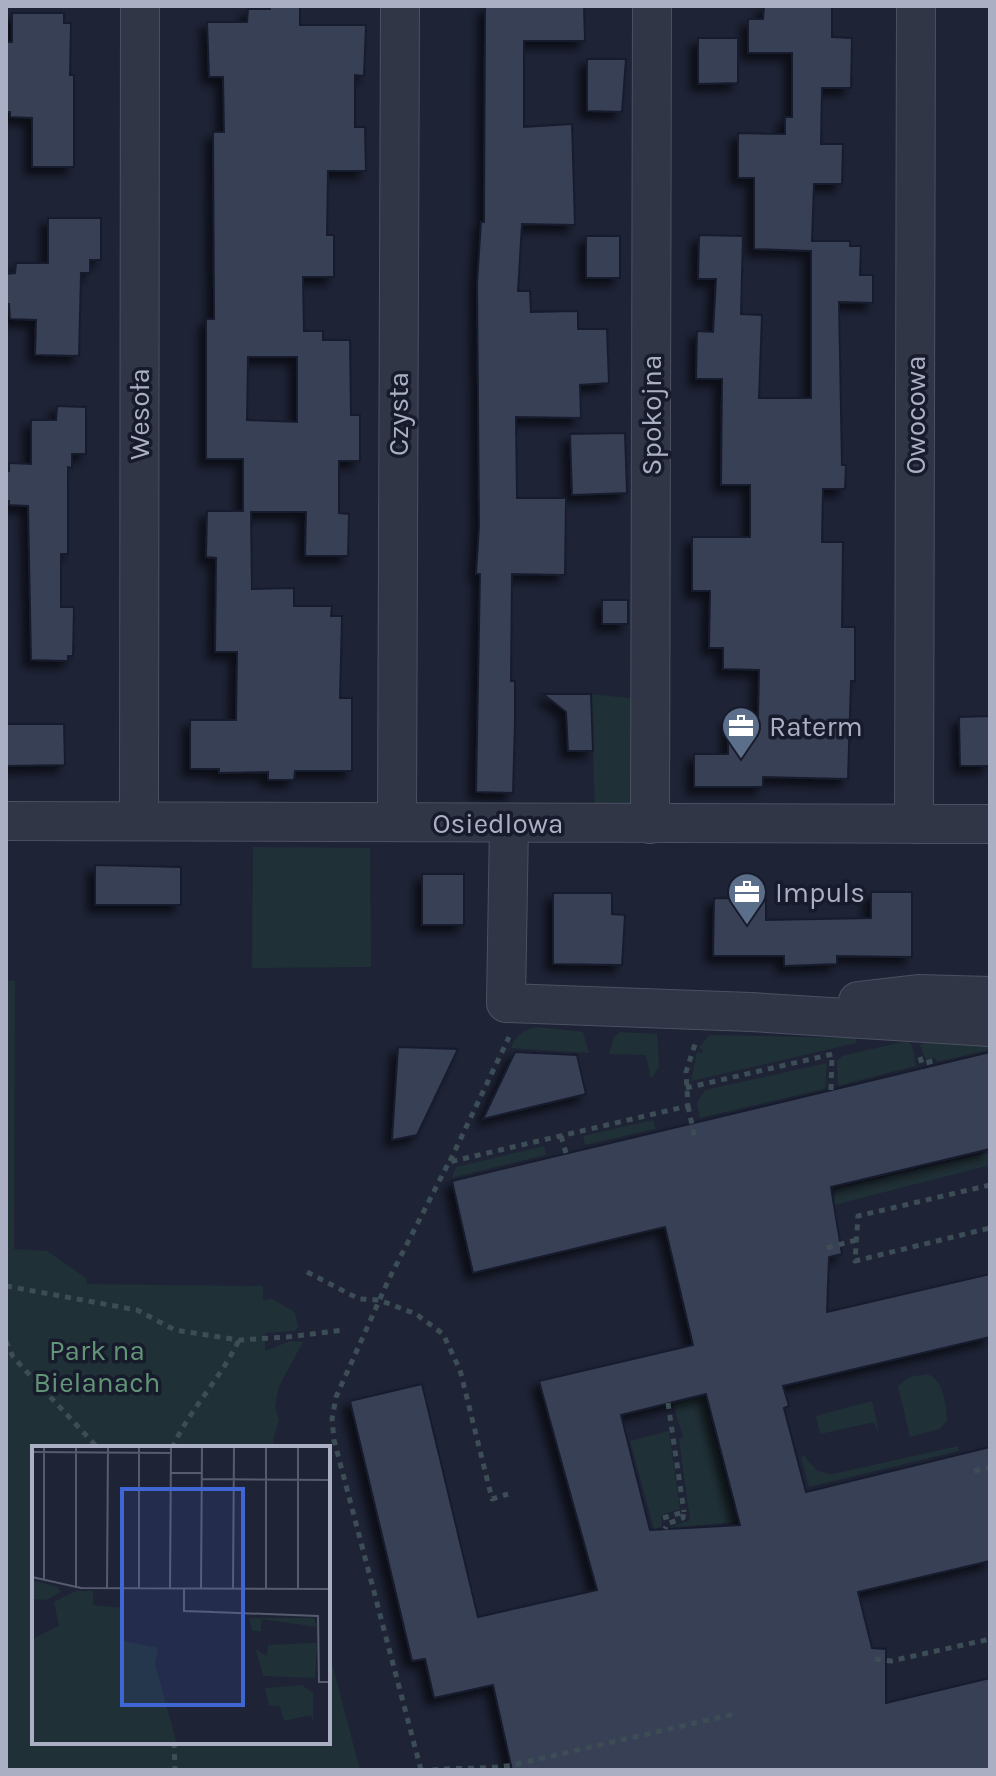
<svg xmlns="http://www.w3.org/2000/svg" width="996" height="1776" viewBox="0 0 996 1776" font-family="Karla,sans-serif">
<defs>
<filter id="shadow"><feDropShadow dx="-7" dy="7" stdDeviation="4" flood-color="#0009"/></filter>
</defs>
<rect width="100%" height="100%" fill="#1e2336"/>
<path fill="#203037" d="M591,694L637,699V797L626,809H595Z
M253,847L370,848L371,967L252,968Z
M6,980L15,981L14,1249L47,1251L86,1278L87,1284L263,1286V1301L270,1298L295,1312L298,1327L295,1331L265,1333V1351L290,1341L303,1342L279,1386L275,1406L279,1420L273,1439L275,1448H34V1742H328V1648L360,1770H6Z
M538,1027L583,1032L589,1053L511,1048C515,1036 525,1028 538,1027Z
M620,1032L657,1034L659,1067L651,1079L646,1055L609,1054L614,1037Z
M709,1035L856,1038V1043L691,1081L697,1052L702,1053L703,1050L699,1048Z
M907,1041L912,1045L916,1066L838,1086L837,1061L842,1056Z
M927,1041L990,1045V1050L937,1062L936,1058L926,1060L920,1045Z
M827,1063L825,1089L700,1118L697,1103L705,1090Z
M653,1120L656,1129L585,1145L583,1136Z
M544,1146L546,1155L452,1178L456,1167Z
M990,1152V1165L834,1205L835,1189Z
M927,1374C944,1379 946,1405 947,1421L939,1429L910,1437L898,1386L910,1377Z
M704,1395L737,1522L668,1528L690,1520L679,1439L683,1437L673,1404Z
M872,1401L880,1437L874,1422L820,1434L816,1416Z
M669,1431L680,1509L661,1515L662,1527L654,1529L630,1441Z
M958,1446L959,1451L809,1487L801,1457L805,1456C812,1467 819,1474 833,1474Z"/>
<path fill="#394057" stroke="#191d2d" stroke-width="2" fill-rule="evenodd" filter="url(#shadow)" d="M270,6H300V25H366L364,76L355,75V127H365L366,171H328L327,235H334V277H303L304,331H323V340H350L351,415H360V461H339V513L349,514L348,556H305L306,512H251L252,589L294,588V606H332L331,616H342L340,698H352V771H295L294,780H268V772L219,773V769H190V720H236L237,652H215L216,558L206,557L207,511H243V459H206V319H214L213,132H224L223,77H209L207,22H247L248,9H270ZM248,357H297V422L247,420Z
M485,6H584L585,41H524V127L572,124L575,225L522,224L518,291H530L531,312L578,311V329H607L609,383L580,385L581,418L516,417L517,498H566L565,575L512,574L511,681H515V723L513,793L476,792L480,574H476L479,526L477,283L481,222H484Z
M764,6H832V37L852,38L851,88H822L821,144H843L842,184H814L812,241H850V246H861L860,275H873V303L839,302L842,465H846L845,489H823L822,542H843L842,627H855V681H851L848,779L763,777V787H694V754H728V718H758L759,670L723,669V648H709L710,591H692V537H750V485H721L722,379H696L697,331L713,332L716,279H698L699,235L743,236L741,314L762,315L759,398H811V251L754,249V178H738V133L785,134V117H792V53H748V19H763Z
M12,13H64V23H71L70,75H74V167H32V118L10,117V112H6V42H12Z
M698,38H738V83L698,84Z
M587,59H626L622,112L587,111Z
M48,218H101V260H90V273H81L79,356L35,355L36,320L10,319L9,304H6V274L15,273L16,263H48Z
M586,236H620V278H586Z
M57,406L86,407V454H72V468L68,467V554H61V607H74L73,656H68V661L31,660L28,506L9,505V501H6V471H9V463L31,464V420H56Z
M625,433L627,493L572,495L570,434Z
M602,600H628V624H602Z
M543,694H591L593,751H568L566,712Z
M990,716V766H960L959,717Z
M6,724H64L65,765L6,766Z
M95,865L181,867V905H95Z
M422,874H464V925H422Z
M871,892H912V957L837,956V964L784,966V956H713L714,898L766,899V920L871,918Z
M553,893H612V914L625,915L622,965L553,964Z
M398,1047L458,1049L417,1135L392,1140Z
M515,1052L577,1055L586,1094L483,1119Z
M990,1052V1149L831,1187L842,1254L829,1257L827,1312L990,1274V1337L783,1386L789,1406L784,1408L806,1492L990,1447V1561L858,1592L872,1648L886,1649V1703L990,1678V1770H512L493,1685L434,1698L425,1659L412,1661L350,1401L422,1384L478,1617L597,1590L539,1381L693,1345L665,1227L473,1273L452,1181ZM706,1394L740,1525L650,1530L621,1415Z"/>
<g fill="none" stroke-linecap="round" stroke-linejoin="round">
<g stroke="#4c5062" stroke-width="40">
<path id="minor" d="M6,821L990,824
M139,821L140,6
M397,822L400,6
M509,823L506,1003L751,1012L990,1027
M650,824L652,6
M914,824L916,6
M858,1001L918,994L990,996"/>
</g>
<path stroke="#3d4d55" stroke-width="5" stroke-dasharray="6 6" stroke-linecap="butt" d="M920,1057L922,1064L933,1061V1065
M686,1088L833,1054
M831,1090L832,1054
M688,1106L695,1139
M561,1136L566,1153
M450,1161L509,1037
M990,1185L858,1216L855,1261L990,1228
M827,1248L856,1240
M307,1272L359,1299L379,1300L416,1314L443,1334L460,1370L492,1499L508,1494
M6,1286L137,1310L175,1330L239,1340L287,1337L344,1330
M6,1341L13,1357L98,1448
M668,1403L684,1512
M172,1448C190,1409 221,1378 239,1340
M974,1471L990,1467
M663,1518L684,1512L683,1518L667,1524L665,1529
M875,1659L891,1661L990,1639
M174,1742L175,1770
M421,1770L334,1440L332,1419L336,1397L388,1281L449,1162L688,1106L686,1072L695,1044
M432,1770C461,1767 489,1770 517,1764L730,1715L729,1707"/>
<use href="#minor" stroke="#313647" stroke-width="38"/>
</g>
<defs>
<g id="office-pin" transform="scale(2)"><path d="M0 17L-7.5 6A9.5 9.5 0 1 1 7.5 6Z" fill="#5c6f8a" stroke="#171b2b"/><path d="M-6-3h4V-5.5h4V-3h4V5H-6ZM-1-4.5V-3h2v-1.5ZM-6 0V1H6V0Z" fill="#fff"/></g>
</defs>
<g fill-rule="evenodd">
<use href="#office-pin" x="741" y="726"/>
<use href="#office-pin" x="747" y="892"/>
</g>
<g text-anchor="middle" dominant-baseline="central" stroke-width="7" stroke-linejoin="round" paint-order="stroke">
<g font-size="28" fill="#abafc4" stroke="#171b2b">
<text transform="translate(139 414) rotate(-90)">Wesoła</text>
<text transform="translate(398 414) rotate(-90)">Czysta</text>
<text transform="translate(651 415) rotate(-90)">Spokojna</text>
<text transform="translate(915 415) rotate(-90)">Owocowa</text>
<text x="498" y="823">Osiedlowa</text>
</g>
<g font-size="28" fill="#abafc4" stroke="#171b2b" text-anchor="start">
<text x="769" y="726">Raterm</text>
<text x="775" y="892">Impuls</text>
</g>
<g font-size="28" fill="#629578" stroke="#171b2b">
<text x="97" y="1350">Park na<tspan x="97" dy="32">Bielanach</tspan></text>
</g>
</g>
<g transform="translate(32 1446)">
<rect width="298" height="298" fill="#1e2336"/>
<path d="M0,134L26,141L28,146L15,154L0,153ZM44,145H61V159L92,162V195L126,202L123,218L145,298H0V193L27,180L22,156ZM217,172H282L285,181L229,173V185H220ZM279,197H285L283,232L231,230L224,203L235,210L236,199ZM270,239L281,247V276L279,269L252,275L248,260H237L233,242Z" fill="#203037"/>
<path fill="none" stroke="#565b6f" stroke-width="2" d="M266,0V143M0,6L139,7M139,27H169M169,33L298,34M0,131L49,142L298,143M12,134V0M44,142V0M75,143L76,0M107,143V0M138,143L139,0M152,143V165L182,166M169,143L170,0M201,143L202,0M234,143V0M181,166L286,170L287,236H298"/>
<path fill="#4066d3" fill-opacity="0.15" stroke="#4066d3" stroke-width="4" d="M90,43H211V259H90Z"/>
<rect width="298" height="298" fill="none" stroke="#abafc4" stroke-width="4"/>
</g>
<rect width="996" height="1776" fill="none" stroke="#abafc4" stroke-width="16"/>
</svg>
